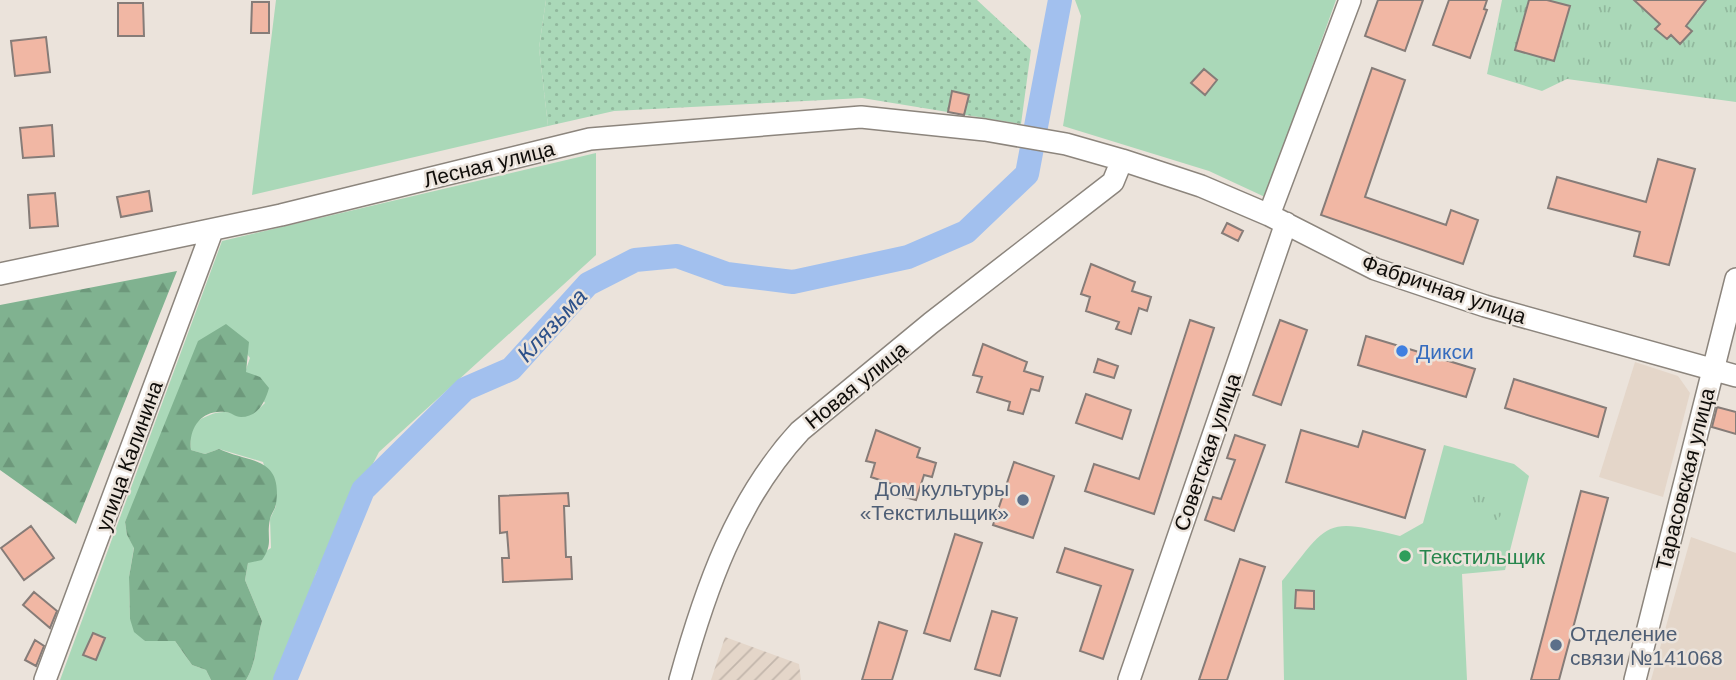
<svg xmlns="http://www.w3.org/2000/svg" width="1736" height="680" viewBox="0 0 1736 680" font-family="Helvetica,sans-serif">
<defs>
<pattern id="industrial-furrows" width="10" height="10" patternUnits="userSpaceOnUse" patternTransform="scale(1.75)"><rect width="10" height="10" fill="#e4d6c9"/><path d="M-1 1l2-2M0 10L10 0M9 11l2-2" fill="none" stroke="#c2b6ab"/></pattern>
<pattern id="forest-firs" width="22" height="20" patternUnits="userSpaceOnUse" patternTransform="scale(1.75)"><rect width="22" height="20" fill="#80b290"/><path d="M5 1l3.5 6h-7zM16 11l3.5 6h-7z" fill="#6d987b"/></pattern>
<pattern id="park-tufts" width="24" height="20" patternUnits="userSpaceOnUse" patternTransform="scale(1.75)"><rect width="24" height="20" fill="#aad8b8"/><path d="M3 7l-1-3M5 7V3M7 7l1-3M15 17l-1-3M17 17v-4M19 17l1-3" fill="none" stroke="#91b89d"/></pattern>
<pattern id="garden-dots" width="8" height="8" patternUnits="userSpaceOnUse" patternTransform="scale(1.75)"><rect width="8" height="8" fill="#aad8b8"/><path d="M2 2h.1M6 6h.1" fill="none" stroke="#91b89d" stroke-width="1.8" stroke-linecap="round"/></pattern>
</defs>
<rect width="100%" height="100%" fill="#ebe3db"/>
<path fill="#e4d6c9" d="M1635,362L1678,376L1690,393L1663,497L1599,477Z
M1691,537L1736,553V680H1651Z"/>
<path fill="url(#industrial-furrows)" d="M725,637L799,664L801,680H711Z"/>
<path fill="#aad8b8" d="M276,0H546L539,48L548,126L252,195Z
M1075,0H1336L1265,197L1209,171L1063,126L1081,16Z
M596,153V255L379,452L316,573L284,680H246C257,662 256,642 262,621L245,580L248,563L271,548L270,519L276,506L263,462L219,449L205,454L191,450L190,435L196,422C204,417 214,412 224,412C246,412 244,424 265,403L245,372L250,358L226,325L212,336L125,522L127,535L134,547L129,577L130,619L145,641H175L192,665L206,670L211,680H60L222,241Z
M1444,445L1514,464L1529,476L1505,570L1462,574L1467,680H1284L1282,581C1330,521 1324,517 1400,536L1423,523Z"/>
<path fill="url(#forest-firs)" d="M177,271L76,524L0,470V305Z
M226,324L249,342L246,372L260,377L269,388C265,402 258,417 241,417C235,417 231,412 225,412C201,409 188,429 191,450L205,454L219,449C249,463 283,456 276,504C275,510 271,514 270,519C266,538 274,543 262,560L248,563L245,580L262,621C256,642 257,662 246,680H211L206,670L192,665L175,641H145L134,632L130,619L129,577L134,548L127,535L125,522L198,341Z"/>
<path fill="url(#park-tufts)" d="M1502,0H1679L1697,14L1707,0H1736V102L1567,79L1542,91L1487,74Z
M1469 507a17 17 0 1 1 34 0a17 17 0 1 1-34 0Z"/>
<path fill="url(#garden-dots)" d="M546,0H977L1031,50L1021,124L862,98L614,111L548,126L539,48Z"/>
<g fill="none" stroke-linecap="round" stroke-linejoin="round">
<path stroke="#a2c0ee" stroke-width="24" d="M285,680L363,490L465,389L511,369L588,284L635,260L677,256L727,274L793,282L908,257L966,232L1027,174L1060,0"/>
</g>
<path fill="#f1b7a4" stroke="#867c78" stroke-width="2" d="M1378,0H1423L1405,51L1365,36Z
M1449,0H1487L1484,9L1487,10L1470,58L1433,45Z
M1529,0H1547L1570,6L1554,61L1515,50Z
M1634,0H1706L1686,26L1692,31L1680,44L1671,35L1667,39L1655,29L1660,24Z
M252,2H269V33H251Z
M118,3H143L144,36H118Z
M46,37L50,72L15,76L11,41Z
M1372,68L1405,80L1365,197L1446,225L1451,210L1478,220L1463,264L1321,215Z
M1204,69L1217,80L1205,95L1191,83Z
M952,91L969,95L964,115L948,112Z
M52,125L54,156L23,158L20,128Z
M1658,159L1695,169L1669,265L1634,256L1640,232L1548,208L1557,177L1646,202Z
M149,191L152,211L121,217L117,197Z
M55,193L58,226L30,228L28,195Z
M1227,223L1243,231L1238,241L1222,233Z
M1091,264L1135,282L1132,291L1151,297L1147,311L1139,308L1131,334L1116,329L1119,322L1086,311L1090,297L1081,294Z
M1190,320L1214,328L1154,514L1085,491L1094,464L1139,479Z
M1280,320L1307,330L1281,405L1253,395Z
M1366,336L1475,369L1466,397L1358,365Z
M983,344L1027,362L1024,371L1043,377L1039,391L1031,389L1023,414L1008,410L1010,402L977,392L982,377L973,375Z
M1098,359L1118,366L1114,378L1094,372Z
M1514,379L1606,408L1598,437L1505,408Z
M1086,394L1131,410L1122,439L1076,423Z
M1717,407L1736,412V434L1712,427Z
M876,430L920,448L917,457L936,463L932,477L924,475L916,500L901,496L904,488L871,477L875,463L866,461Z
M1301,430L1358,447L1363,431L1425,450L1405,518L1286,482Z
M1235,435L1265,445L1234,531L1205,520L1213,497L1221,499L1235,460L1227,458Z
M1014,462L1054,476L1033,538L993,525Z
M1581,491L1608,498L1559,680H1531Z
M568,493L569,506H564L566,557H571L572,579L503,582L502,558H509L507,532L500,533L499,496Z
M31,526L54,558L24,580L1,548Z
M955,534L982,543L950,641L924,633Z
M1065,548L1133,570L1103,659L1080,651L1101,586L1057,572Z
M1240,559L1265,567L1227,680H1199Z
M1296,590L1314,591V609L1295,608Z
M34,592L57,611L50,628L23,605Z
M992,611L1017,618L1000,676L975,669Z
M879,622L907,631L892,680H862Z
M93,633L105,638L96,660L83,655Z
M35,640L44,646L36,666L25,660Z"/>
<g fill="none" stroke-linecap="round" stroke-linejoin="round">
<g stroke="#8c857d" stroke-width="24">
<path id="minor" d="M1269,215L1350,0
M0,274L281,215L590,139L861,117L985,130L1066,144L1122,160L1201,186L1269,215L1375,269L1485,306L1736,376
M45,680L212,231
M680,680C705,590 736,500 800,431L931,323L1113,182L1122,160
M1129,680L1286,223
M1635,680L1736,279"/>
</g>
<use href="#minor" stroke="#fff" stroke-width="21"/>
</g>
<circle fill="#3f7fe0" stroke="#ebe3db" stroke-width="2.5" cx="1402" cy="351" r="7"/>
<g fill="#5c6f8a" stroke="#ebe3db" stroke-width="2.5">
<circle cx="1023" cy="500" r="7"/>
<circle cx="1556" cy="645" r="7"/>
</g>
<circle fill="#2e9e5b" stroke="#ebe3db" stroke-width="2.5" cx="1405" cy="556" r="7"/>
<g text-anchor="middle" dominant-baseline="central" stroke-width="5" stroke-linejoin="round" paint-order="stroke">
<g font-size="21" fill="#0f0d0a" stroke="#ebe3db">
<text transform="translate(489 164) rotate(-14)">Лесная улица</text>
<text transform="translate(1444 289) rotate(19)">Фабричная улица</text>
<text transform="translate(856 385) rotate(-39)">Новая улица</text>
<text transform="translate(1207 452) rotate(-71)">Советская улица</text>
<text transform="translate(129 456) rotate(-70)">улица Калинина</text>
<text transform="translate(1685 479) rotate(-76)">Тарасовская улица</text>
</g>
<g font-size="21" fill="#366cbe" stroke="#ebe3db" text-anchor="start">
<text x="1416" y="351">Дикси</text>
</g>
<g font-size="21" fill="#4e5e75" stroke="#ebe3db" text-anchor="end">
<text x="1009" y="488">Дом культуры<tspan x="1009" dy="24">«Текстильщик»</tspan></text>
<text x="1570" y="633" text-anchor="start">Отделение<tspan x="1570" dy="24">связи №141068</tspan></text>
</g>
<g font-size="21" fill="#27864d" stroke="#ebe3db" text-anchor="start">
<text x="1419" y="556">Текстильщик</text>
</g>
<g font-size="23" font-style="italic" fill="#2d518a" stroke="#ebe3db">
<text transform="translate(552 325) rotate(-47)">Клязьма</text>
</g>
</g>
</svg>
